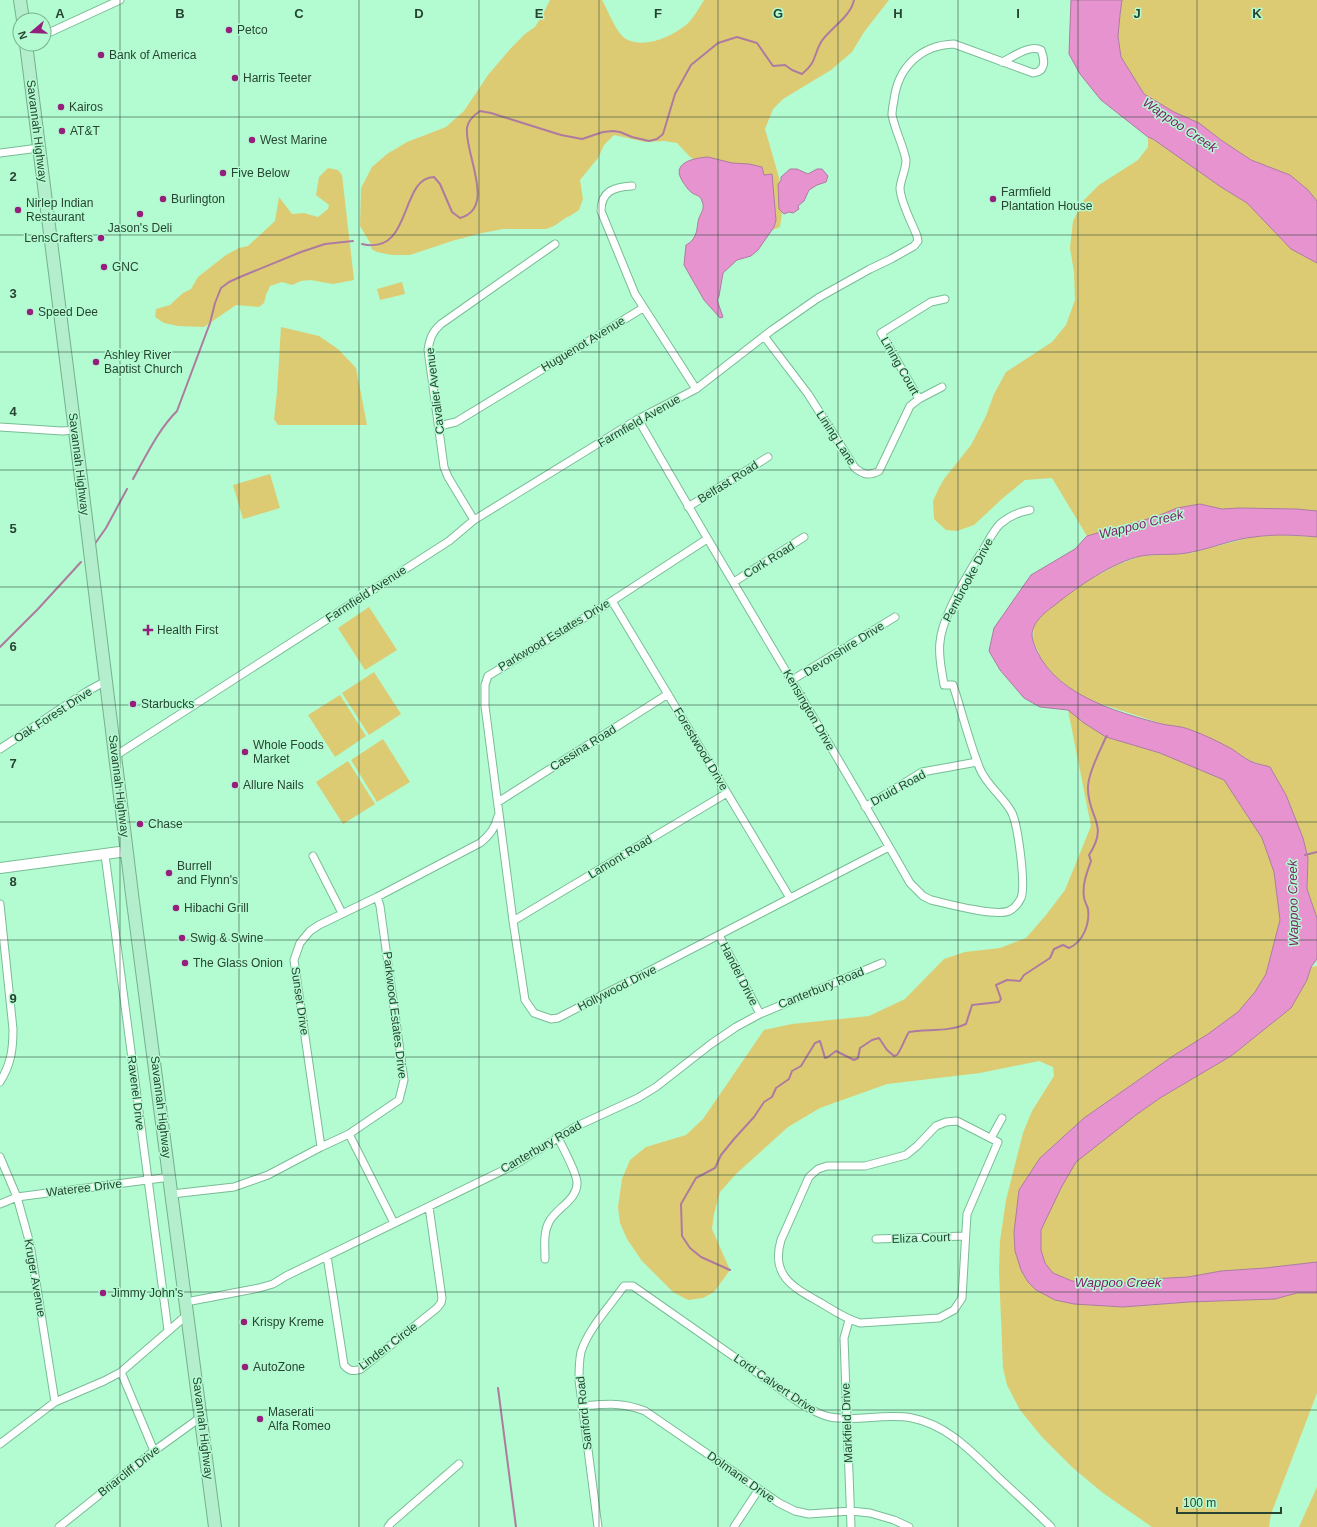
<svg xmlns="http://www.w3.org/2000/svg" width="1317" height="1527" viewBox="0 0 1317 1527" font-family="Helvetica,sans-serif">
<rect width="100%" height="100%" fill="#b3fbd0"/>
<path fill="#ddcb74" d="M550,0H602C608,10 616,33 626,39C644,49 671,37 686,25C693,19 699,8 704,0H889L864,32L852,52L831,70L783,99L773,109L765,129L780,181L783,206L780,227L761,234L709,168L690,157L677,143L664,141L645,142L614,135L604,145L598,158L580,180L583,199L579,210L570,216L567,217L554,226L546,229H503L482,233L452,241L410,255H392L377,252L371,249L372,246L360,226L361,188L372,167L387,154L407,142L446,127L464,111L488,75L511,48L525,34L535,27L543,14Z
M1122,0H1317V201L1308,190L1290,175L1251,160L1221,140L1199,123L1174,112L1144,94L1121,57L1118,36L1120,15Z
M1148,137L1153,139L1221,187L1247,203L1291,249L1317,263V511L1297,509L1239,508L1222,509L1200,504L1177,508L1155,517L1087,536L1052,478L1025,480L1003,498L974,525L957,531L946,530L934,519L933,501L939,488L944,479L971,445L986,416L994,394L1006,372L1052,342L1066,325L1075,300L1074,272L1070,248L1073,221L1084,200L1099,185L1138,160L1148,147Z
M328,168L338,170L342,175L354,280L333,284L310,280L301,281L292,285L282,282L270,286L266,295L264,303L259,307L236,305L204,327L178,326L164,323L155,317L156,309L170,305L183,293L191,289L198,277L226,255L239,248L248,246L275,221L279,197L292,214L304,213L318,217L328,209L329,205L316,195L319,177Z
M402,282L405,294L380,300L377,289Z
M281,327L319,336L338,349L356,368L367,425H278L274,419L277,392Z
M270,474L280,508L243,519L233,485Z
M1279,535L1317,537V923V918L1307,889L1308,858L1303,838L1286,795L1270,767L1250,761L1244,757L1163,724L1092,701L1073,690L1056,677L1043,662L1033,640L1034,625L1042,615L1068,594L1093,578L1117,565L1141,556L1191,553L1252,537Z
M369,607L397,650L365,670L338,628Z
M374,672L401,714L369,735L342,693Z
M340,695L366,736L335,757L308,715Z
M1068,710L1084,723L1106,737L1160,753L1224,780L1262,838L1274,872L1280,920L1266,974L1255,992L1238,1012L1208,1034L1173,1056L1084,1118L1040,1158L1019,1190L1014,1232L1015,1251L1021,1270L1028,1282L1036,1290L1055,1300L1074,1304L1123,1307L1189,1302L1275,1299L1297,1293H1317V1393L1271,1514L1269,1527H1152L1103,1493L1073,1468L1042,1437L1020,1410L1007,1385L1003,1368L999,1271L1000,1241L1006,1200L1023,1133L1032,1111L1054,1076L1053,1067L1039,1061L980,1073L887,1084L820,1108L788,1127L736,1174L720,1192L714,1214L712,1229L730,1270L714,1292L703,1298L688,1300L673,1292L642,1261L627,1239L620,1223L618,1207L622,1179L630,1160L646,1147L686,1135L703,1119L764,1030L792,1024L869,1016L905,999L944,959L965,952L1000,948L1026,938L1046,915L1065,890L1091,826Z
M383,739L410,782L377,802L351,760Z
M348,761L375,804L343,824L316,782Z
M1317,966V1262L1265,1268L1221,1271L1188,1277L1149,1279L1128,1283L1072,1281L1053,1273L1045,1263L1041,1250V1230L1061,1188L1076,1162L1136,1115L1160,1098L1231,1056L1291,1008L1307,980L1311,967Z
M1317,1487V1527H1299Z"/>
<path fill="#e793cf" stroke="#ad7ba0" d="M1071,0H1122L1120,15L1118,36L1121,57L1144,94L1174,112L1199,123L1221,140L1251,160L1290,175L1308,190L1317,201V263L1291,249L1247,203L1221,187L1153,139L1148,137L1101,100L1080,74L1069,54Z
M708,157L732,163L749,164L762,167L764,175L772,174L776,220L774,227L758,250L751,256L737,260L723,273L719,296L717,300L723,317L720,318L704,300L684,265L686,245C688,244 691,242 693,239C697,234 697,228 698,222C699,214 706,210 702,201C700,194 695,196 691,192C688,190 685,185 683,182C670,163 693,158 708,157Z
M790,169H797L808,174L817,169H822L828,176L826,182L817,185L809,190L804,201L798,206L799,209L793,213L789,212L784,214L779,209L778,184L781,181V177Z
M1200,504L1222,509L1239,508L1297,509L1317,511V537C1296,535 1275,534 1254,537C1233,539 1213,548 1192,552C1176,556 1158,553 1141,556C1113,562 1077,587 1055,605C1044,613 1028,625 1033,641C1049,693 1115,712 1162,724C1171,726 1182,726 1191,730C1205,735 1219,742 1232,749C1238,753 1244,758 1250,761C1256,764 1264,765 1270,767L1286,795L1303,838L1308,858L1307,889L1317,918V959L1311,967L1307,980L1291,1008L1231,1056L1160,1098L1136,1115L1076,1162L1061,1188L1041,1230V1250L1045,1263L1053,1273L1072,1281L1128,1283L1149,1279L1188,1277L1221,1271L1265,1268L1317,1262V1293H1297L1275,1299L1189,1302L1123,1307L1074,1304L1055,1300L1036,1290L1028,1282L1021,1270L1015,1251L1014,1232L1019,1190L1040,1158L1084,1118L1173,1056L1208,1034L1238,1012L1255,992L1266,974L1280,920L1274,872L1262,838L1224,780L1160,753L1106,737L1084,723L1068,710L1040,707L1024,698L1000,670L989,651L994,628L1031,575L1075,549L1087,536L1155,517L1177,508Z"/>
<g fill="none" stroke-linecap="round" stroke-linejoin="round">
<path stroke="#ad7ba0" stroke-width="2" d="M362,244C413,256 399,178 434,177L440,184L452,212L460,218C497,208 464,153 467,128C468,121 474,115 480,111L491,113L561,135L582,139L603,132L613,131L620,132L632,137L649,141L657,139L663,134L675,94L691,65L718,43L737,37L757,43L773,66L785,65L792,70L802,74C817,62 813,56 821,42C831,27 850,18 854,0
M133,479C146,456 158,430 177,411L210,323L215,303L221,288L229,282L240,277L301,252L325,244L353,241
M94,545L106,528L127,489
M0,647L38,609L81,562
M1305,855L1317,852
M730,1270L701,1257L690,1248L682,1236L681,1204L696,1178L715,1168L721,1155L734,1139L754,1117L764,1102L772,1097L776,1088L789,1079L792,1071L801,1066L815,1043L820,1041L825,1058L828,1057L836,1051L854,1060L858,1058L860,1048L872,1040L879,1038L887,1050L894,1056L897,1055C902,1048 904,1040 909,1032C927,1029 949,1032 966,1024L972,1005L999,1002L1001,999L996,985L1007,980L1020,981L1024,975L1050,958L1054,949L1063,945L1069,948C1083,942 1090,924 1088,909C1087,905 1084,901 1084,897C1082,885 1087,872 1091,861L1089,855C1109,824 1089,819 1088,790C1087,775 1100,751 1106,737L1107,736
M498,1388L516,1527"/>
<g stroke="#78bd96" stroke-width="9">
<path id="minor" d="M44,35L120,0
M0,153L39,148
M632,186C614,187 601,191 601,211L635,294L696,389
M764,336L808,394L855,468C864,475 869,476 879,471L910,406L919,399L942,387
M919,399L881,333L931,302L945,299
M638,419C727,575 821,727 910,883L923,896L931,900C948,904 995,917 1009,911C1015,908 1018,904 1021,898C1026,885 1018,826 1012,813C1004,797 987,786 980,769C969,742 962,712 953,685H944C942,671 938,656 940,642C942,617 969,572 983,550C988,542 993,531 1000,524C1008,517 1018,512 1030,510
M439,426L456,422L643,308
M0,427L62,431L75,430
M688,507L768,457
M474,520L448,477L444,467L428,350C430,338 432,332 441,324L555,244
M707,539L612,601L488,676L485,685V706L513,921L525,1000L534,1013L551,1019L558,1018L889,847
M734,582L804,537
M612,601L790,898
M792,680L895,617
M0,749L86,692L106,681
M115,756L449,541L474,520L638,419L696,389L772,330L818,298L870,269L891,259L914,246L918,241L917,236C912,223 900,201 900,188C901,178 906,170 906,160C903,145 895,130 892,115C892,110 893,105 894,100C898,67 921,45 954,44L1033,73C1046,72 1045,60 1041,50C1030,44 1013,57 1002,62
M498,802L668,694
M865,807L922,772L977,762
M105,855L168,1330
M313,856L342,913
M0,904L13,1029C13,1050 11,1064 0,1082
M513,921L727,793
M719,935L760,1014
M957,1121L998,1142L967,1214L962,1298L954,1310L939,1318L860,1323C846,1319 834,1311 821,1303C795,1288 770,1277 781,1240L809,1177L818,1169L827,1166H865L906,1155L917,1146L936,1126L946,1122Z
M349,1134L394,1223
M991,1138L1002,1118
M321,1147L294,960L300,943L310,931L319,925L377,897L480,843C490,835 495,828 498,816
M0,1157L17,1197L30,1244L55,1402
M172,1194L234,1187L268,1175L321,1147L349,1134L399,1100L404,1080L380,906L377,897
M0,1204L17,1197L170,1177
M876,1239L965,1236
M327,1256L344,1365C349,1371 353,1372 361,1369L437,1308L441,1303L442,1298L429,1207
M545,1259C545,1247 543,1233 549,1222C556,1208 578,1200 577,1182C576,1171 563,1148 557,1136
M186,1302L259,1288L273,1284L286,1276L516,1164L575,1127L638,1098L656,1087L711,1044L736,1027L760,1014L882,963
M849,1320L844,1338L851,1527
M121,1372L154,1451
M582,1406C607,1404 622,1402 645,1411L779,1503L795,1511L809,1514L851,1511L870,1513L894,1520L909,1527
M0,1444L55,1402L104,1381L121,1372L188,1314
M59,1527L154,1451L201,1417
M388,1527L391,1523L459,1464
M598,1527L579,1380C579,1371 579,1361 581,1352C588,1329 610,1306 624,1286H633L800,1403C810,1409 819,1415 830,1417C857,1422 885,1413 912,1418C948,1425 973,1453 998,1477C1016,1494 1034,1510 1051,1527
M734,1527L759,1489"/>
</g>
<g stroke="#78bd96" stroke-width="12">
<path id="secondary" d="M0,868L127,851"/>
</g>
<g stroke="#76b18e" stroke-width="14">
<path id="trunk" d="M20,0L23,20
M26,44L82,486L133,902L215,1527"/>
</g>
<use href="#minor" stroke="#fff" stroke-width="7"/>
<use href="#secondary" stroke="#fff" stroke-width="10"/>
<use href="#trunk" stroke="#b3efcc" stroke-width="12"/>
</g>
<path fill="none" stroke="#274433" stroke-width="1" stroke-opacity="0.55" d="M120,0V1527M239,0V1527M359,0V1527M479,0V1527M599,0V1527M718,0V1527M838,0V1527M958,0V1527M1078,0V1527M1197,0V1527M0,117H1317M0,235H1317M0,352H1317M0,470H1317M0,587H1317M0,705H1317M0,822H1317M0,940H1317M0,1057H1317M0,1175H1317M0,1292H1317M0,1410H1317"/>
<g fill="#941f7c" stroke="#b3fbd0" stroke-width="1.5">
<circle cx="229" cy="30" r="4"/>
<circle cx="101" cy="55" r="4"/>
<circle cx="235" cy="78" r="4"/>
<circle cx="61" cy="107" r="4"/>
<circle cx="62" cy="131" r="4"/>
<circle cx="252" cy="140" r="4"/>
<circle cx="223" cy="173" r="4"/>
<circle cx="163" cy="199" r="4"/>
<circle cx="993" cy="199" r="4"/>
<circle cx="18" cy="210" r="4"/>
<circle cx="140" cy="214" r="4"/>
<circle cx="101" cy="238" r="4"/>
<circle cx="104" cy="267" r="4"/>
<circle cx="30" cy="312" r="4"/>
<circle cx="96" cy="362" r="4"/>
<path d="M146 624h4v4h4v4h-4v4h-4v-4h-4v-4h4z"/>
<circle cx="133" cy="704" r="4"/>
<circle cx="245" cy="752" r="4"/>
<circle cx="235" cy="785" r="4"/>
<circle cx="140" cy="824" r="4"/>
<circle cx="169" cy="873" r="4"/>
<circle cx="176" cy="908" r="4"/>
<circle cx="182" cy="938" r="4"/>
<circle cx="185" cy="963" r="4"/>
<circle cx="103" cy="1293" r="4"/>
<circle cx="244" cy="1322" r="4"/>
<circle cx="245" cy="1367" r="4"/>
<circle cx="260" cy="1419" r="4"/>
</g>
<g text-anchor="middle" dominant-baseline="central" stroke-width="3" stroke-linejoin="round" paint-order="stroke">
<g font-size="12" fill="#274433" stroke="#b3fbd0" text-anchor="start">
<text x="237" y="30">Petco</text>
<text x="109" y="55">Bank of America</text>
<text x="243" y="78">Harris Teeter</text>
<text x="69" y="107">Kairos</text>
<text x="70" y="131">AT&amp;T</text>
<text x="260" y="140">West Marine</text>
<text x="231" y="173">Five Below</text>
<text x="1001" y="192">Farmfield<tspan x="1001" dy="14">Plantation House</tspan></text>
<text x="171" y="199">Burlington</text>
<text x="26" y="203">Nirlep Indian<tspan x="26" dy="14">Restaurant</tspan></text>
<text x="140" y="228" text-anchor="middle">Jason's Deli</text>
<text x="93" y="238" text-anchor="end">LensCrafters</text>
<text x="112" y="267">GNC</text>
<text x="38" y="312">Speed Dee</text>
<text x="104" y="355">Ashley River<tspan x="104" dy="14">Baptist Church</tspan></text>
<text x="157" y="630">Health First</text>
<text x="141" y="704">Starbucks</text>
<text x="253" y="745">Whole Foods<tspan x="253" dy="14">Market</tspan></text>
<text x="243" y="785">Allure Nails</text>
<text x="148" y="824">Chase</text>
<text x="177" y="866">Burrell<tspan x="177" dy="14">and Flynn's</tspan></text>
<text x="184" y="908">Hibachi Grill</text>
<text x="190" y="938">Swig &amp; Swine</text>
<text x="193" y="963">The Glass Onion</text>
<text x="111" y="1293">Jimmy John's</text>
<text x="252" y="1322">Krispy Kreme</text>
<text x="253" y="1367">AutoZone</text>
<text x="268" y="1412">Maserati<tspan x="268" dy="14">Alfa Romeo</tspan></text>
</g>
<g font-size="12" fill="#274433" stroke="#b3fbd0">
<text transform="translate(37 131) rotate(83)">Savannah Highway</text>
<text transform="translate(583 344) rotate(-31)">Huguenot Avenue</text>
<text transform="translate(900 366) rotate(60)">Lining Court</text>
<text transform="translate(435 391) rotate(-97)">Cavalier Avenue</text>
<text transform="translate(639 421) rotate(-30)">Farmfield Avenue</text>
<text transform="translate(836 438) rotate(57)">Lining Lane</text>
<text transform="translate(79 464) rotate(83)">Savannah Highway</text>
<text transform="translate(728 482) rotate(-32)">Belfast Road</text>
<text transform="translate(769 560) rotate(-32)">Cork Road</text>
<text transform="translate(968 580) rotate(-62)">Pembrooke Drive</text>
<text transform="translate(366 594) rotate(-33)">Farmfield Avenue</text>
<text transform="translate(554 635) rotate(-31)">Parkwood Estates Drive</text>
<text transform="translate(844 649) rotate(-32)">Devonshire Drive</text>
<text transform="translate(809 710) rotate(60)">Kensington Drive</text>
<text transform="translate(53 715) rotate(-33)">Oak Forest Drive</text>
<text transform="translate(583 748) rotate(-32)">Cassina Road</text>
<text transform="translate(701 749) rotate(59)">Forestwood Drive</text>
<text transform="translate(119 786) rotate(83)">Savannah Highway</text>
<text transform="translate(898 788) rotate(-29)">Druid Road</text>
<text transform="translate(620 857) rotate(-31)">Lamont Road</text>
<text transform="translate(739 974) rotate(63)">Handel Drive</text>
<text transform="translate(617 988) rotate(-27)">Hollywood Drive</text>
<text transform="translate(821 988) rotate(-22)">Canterbury Road</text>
<text transform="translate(300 1001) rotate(82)">Sunset Drive</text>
<text transform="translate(395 1015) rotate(83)">Parkwood Estates Drive</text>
<text transform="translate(136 1093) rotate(83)">Ravenel Drive</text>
<text transform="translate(161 1107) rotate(83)">Savannah Highway</text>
<text transform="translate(541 1147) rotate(-30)">Canterbury Road</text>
<text transform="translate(84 1188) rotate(-7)">Wateree Drive</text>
<text transform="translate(921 1238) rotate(-2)">Eliza Court</text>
<text transform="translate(35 1278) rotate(80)">Kruger Avenue</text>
<text transform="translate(388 1346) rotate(-37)">Linden Circle</text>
<text transform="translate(775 1384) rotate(34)">Lord Calvert Drive</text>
<text transform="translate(584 1413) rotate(-96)">Sanford Road</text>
<text transform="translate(847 1423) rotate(-92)">Markfield Drive</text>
<text transform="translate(203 1428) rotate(83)">Savannah Highway</text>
<text transform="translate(129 1471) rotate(-38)">Briarcliff Drive</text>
<text transform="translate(741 1477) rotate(35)">Dolmane Drive</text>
</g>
<g font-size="13" font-style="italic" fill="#811f6c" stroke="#b3fbd0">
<text transform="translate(1180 125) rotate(34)">Wappoo Creek</text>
<text transform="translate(1141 524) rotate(-14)">Wappoo Creek</text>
<text transform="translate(1293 903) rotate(-91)">Wappoo Creek</text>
<text x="1118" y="1282">Wappoo Creek</text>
</g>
</g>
<g font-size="13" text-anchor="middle" font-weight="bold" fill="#274433" stroke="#b3fbd0" stroke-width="3" stroke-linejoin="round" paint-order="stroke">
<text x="60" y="18">A</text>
<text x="180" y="18">B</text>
<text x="299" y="18">C</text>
<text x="419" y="18">D</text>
<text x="539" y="18">E</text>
<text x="658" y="18">F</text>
<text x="778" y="18">G</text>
<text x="898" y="18">H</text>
<text x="1018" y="18">I</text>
<text x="1137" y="18">J</text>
<text x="1257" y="18">K</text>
<text x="13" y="181">2</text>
<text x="13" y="298">3</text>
<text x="13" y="416">4</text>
<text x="13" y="533">5</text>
<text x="13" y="651">6</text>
<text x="13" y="768">7</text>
<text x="13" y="886">8</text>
<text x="13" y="1003">9</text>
</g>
<g transform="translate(32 32) rotate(251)"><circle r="19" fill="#b3fbd0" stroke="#7bb291"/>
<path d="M0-3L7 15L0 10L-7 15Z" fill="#941f7c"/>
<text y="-6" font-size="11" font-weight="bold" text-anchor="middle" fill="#274433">N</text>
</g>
<path d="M1177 1507v6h104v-6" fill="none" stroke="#274433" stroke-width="2"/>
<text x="1183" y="1507" font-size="12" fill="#274433" stroke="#b3fbd0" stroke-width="3" paint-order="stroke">100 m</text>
</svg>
